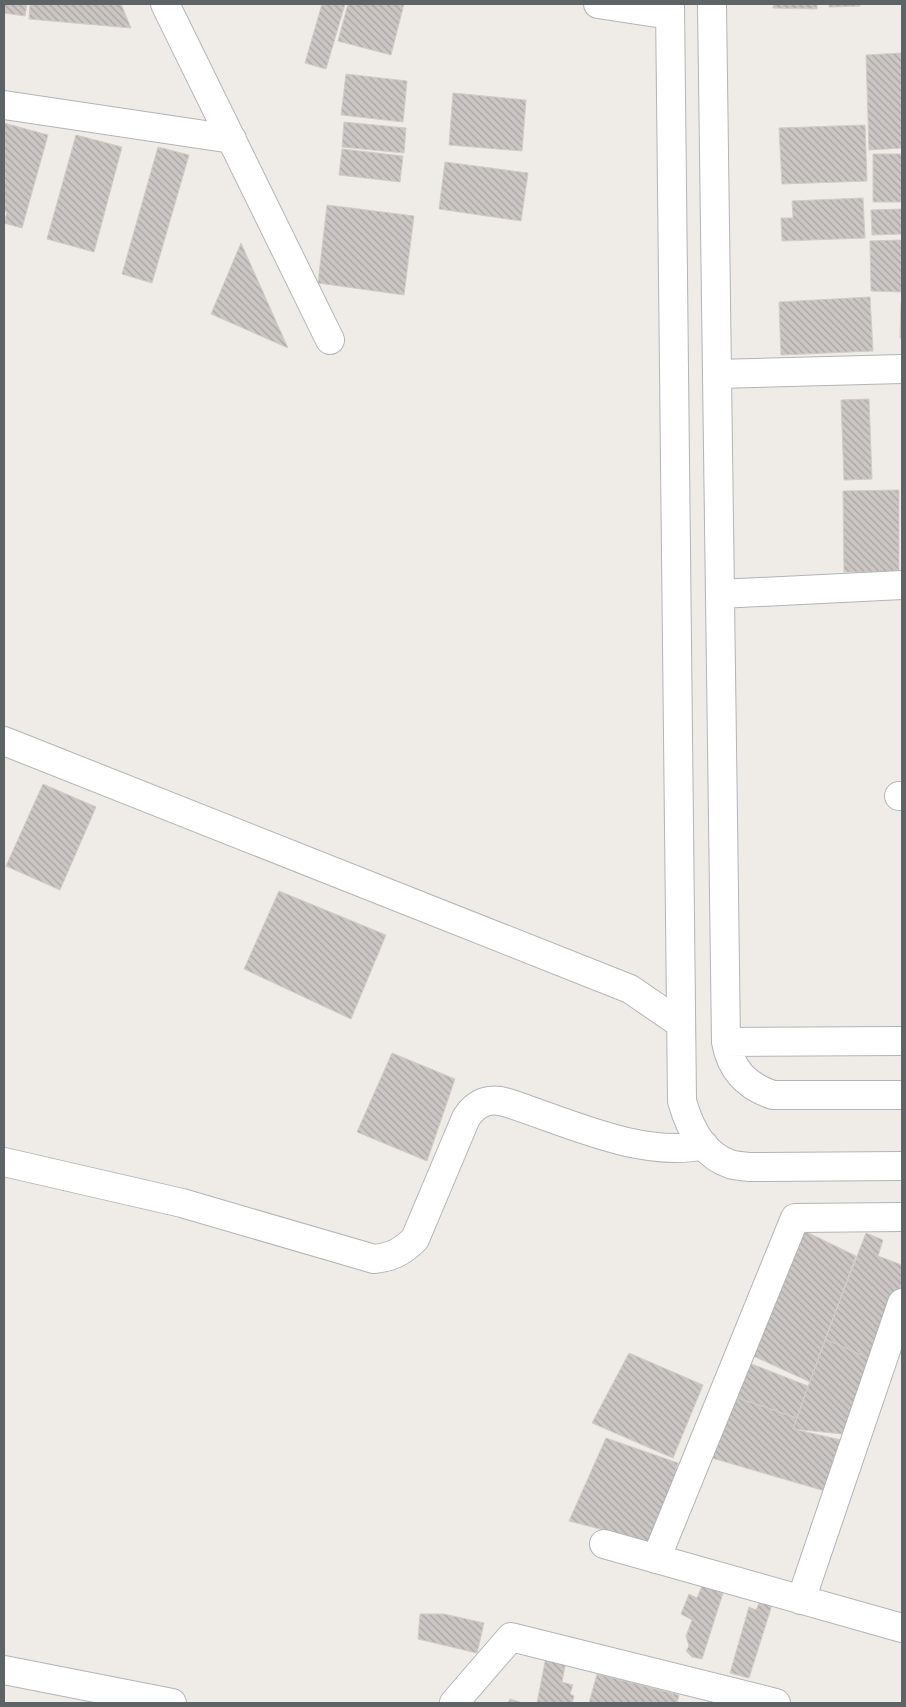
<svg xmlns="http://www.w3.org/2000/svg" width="906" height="1707" viewBox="0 0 906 1707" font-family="'Noto Sans',sans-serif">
<defs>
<pattern id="building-back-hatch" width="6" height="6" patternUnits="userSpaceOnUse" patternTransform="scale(1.25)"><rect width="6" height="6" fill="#cbc6c3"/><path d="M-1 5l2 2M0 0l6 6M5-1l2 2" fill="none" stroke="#a8a4a2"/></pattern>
</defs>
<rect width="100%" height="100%" fill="#efebe6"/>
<path fill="url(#building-back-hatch)" stroke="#d3ccc5" d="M4,4H27L25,16L4,13Z
M30,4H121L131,28L29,19Z
M322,4H345L326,69L305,63Z
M348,4H404L391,55L338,41Z
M774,4H817V9L773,8Z
M829,4H860V6L829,7Z
M902,53V148L869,150L866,55Z
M346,74L407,81L403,122L341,115Z
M453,93L526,100L522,151L449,145Z
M344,122L406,128L404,153L342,147Z
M4,123L48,135L22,228L4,223L7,212L4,211Z
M865,125L867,181L782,184L779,128Z
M76,135L122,147L94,252L47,239Z
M158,147L189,155L152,283L122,274Z
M342,149L403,156L400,182L339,175Z
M873,154H902V202H873Z
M445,162L528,173L521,221L439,209Z
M863,198L865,238L782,241L781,218H793L792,201Z
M327,205L414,216L404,295L318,283Z
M902,209V234L872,235L871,210Z
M902,240V292L871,291L870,241Z
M241,243L288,348L211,314Z
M870,297L873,351L781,355L779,302Z
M901,303H902V338H900Z
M869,399L872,479L844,480L841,400Z
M899,490V572H844L843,491Z
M43,784L96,807L60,890L6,866Z
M279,891L386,935L351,1019L244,969Z
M392,1053L455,1079L427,1161L357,1132Z
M792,1225L856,1256L810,1382L749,1354Z
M866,1233L883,1240L878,1256L902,1265V1295L873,1360L825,1339Z
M825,1339L873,1360L843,1434L793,1429Z
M629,1353L703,1385L673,1458L592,1423Z
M744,1361L808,1386L797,1418L729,1395Z
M729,1395L797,1418L793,1429L841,1440L825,1491L705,1456Z
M606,1438L678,1463L654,1543L569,1521Z
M702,1586L723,1593L702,1659L692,1657L686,1651L689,1646L686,1636L692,1620L681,1614L689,1594L697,1598Z
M760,1601L772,1605L749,1678L730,1673L749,1607L756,1610Z
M420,1614H444L484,1623L477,1653L418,1639Z
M546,1657L566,1661L562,1682L573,1685L570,1694L574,1696L572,1703H537Z
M597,1674L679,1695L677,1703H589Z
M510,1699L523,1703H508Z"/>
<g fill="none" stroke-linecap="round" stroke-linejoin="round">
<g stroke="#b1b5b8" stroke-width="30">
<path id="minor" d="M165,4L330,340
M598,4L670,15
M670,4L682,1101C689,1126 703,1155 730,1164C735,1166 743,1166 749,1167L902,1166
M712,4L726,1042C731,1070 746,1086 773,1095H902
M4,105L232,139
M717,374L902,369
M720,594L902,585
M4,741L630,989L681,1024
M899,796H902
M726,1042L902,1041
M4,1162L182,1203L374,1259C392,1257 402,1252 415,1239L466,1118C476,1102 490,1097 508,1103C567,1122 643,1159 704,1145
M604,1544L902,1628
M656,1559L795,1218L902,1217
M801,1600L902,1303
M4,1670L172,1703
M454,1703L511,1637L776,1703"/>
</g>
<use href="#minor" stroke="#fff" stroke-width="28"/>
</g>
<rect width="906" height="1707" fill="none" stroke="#5e6366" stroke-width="10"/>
</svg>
